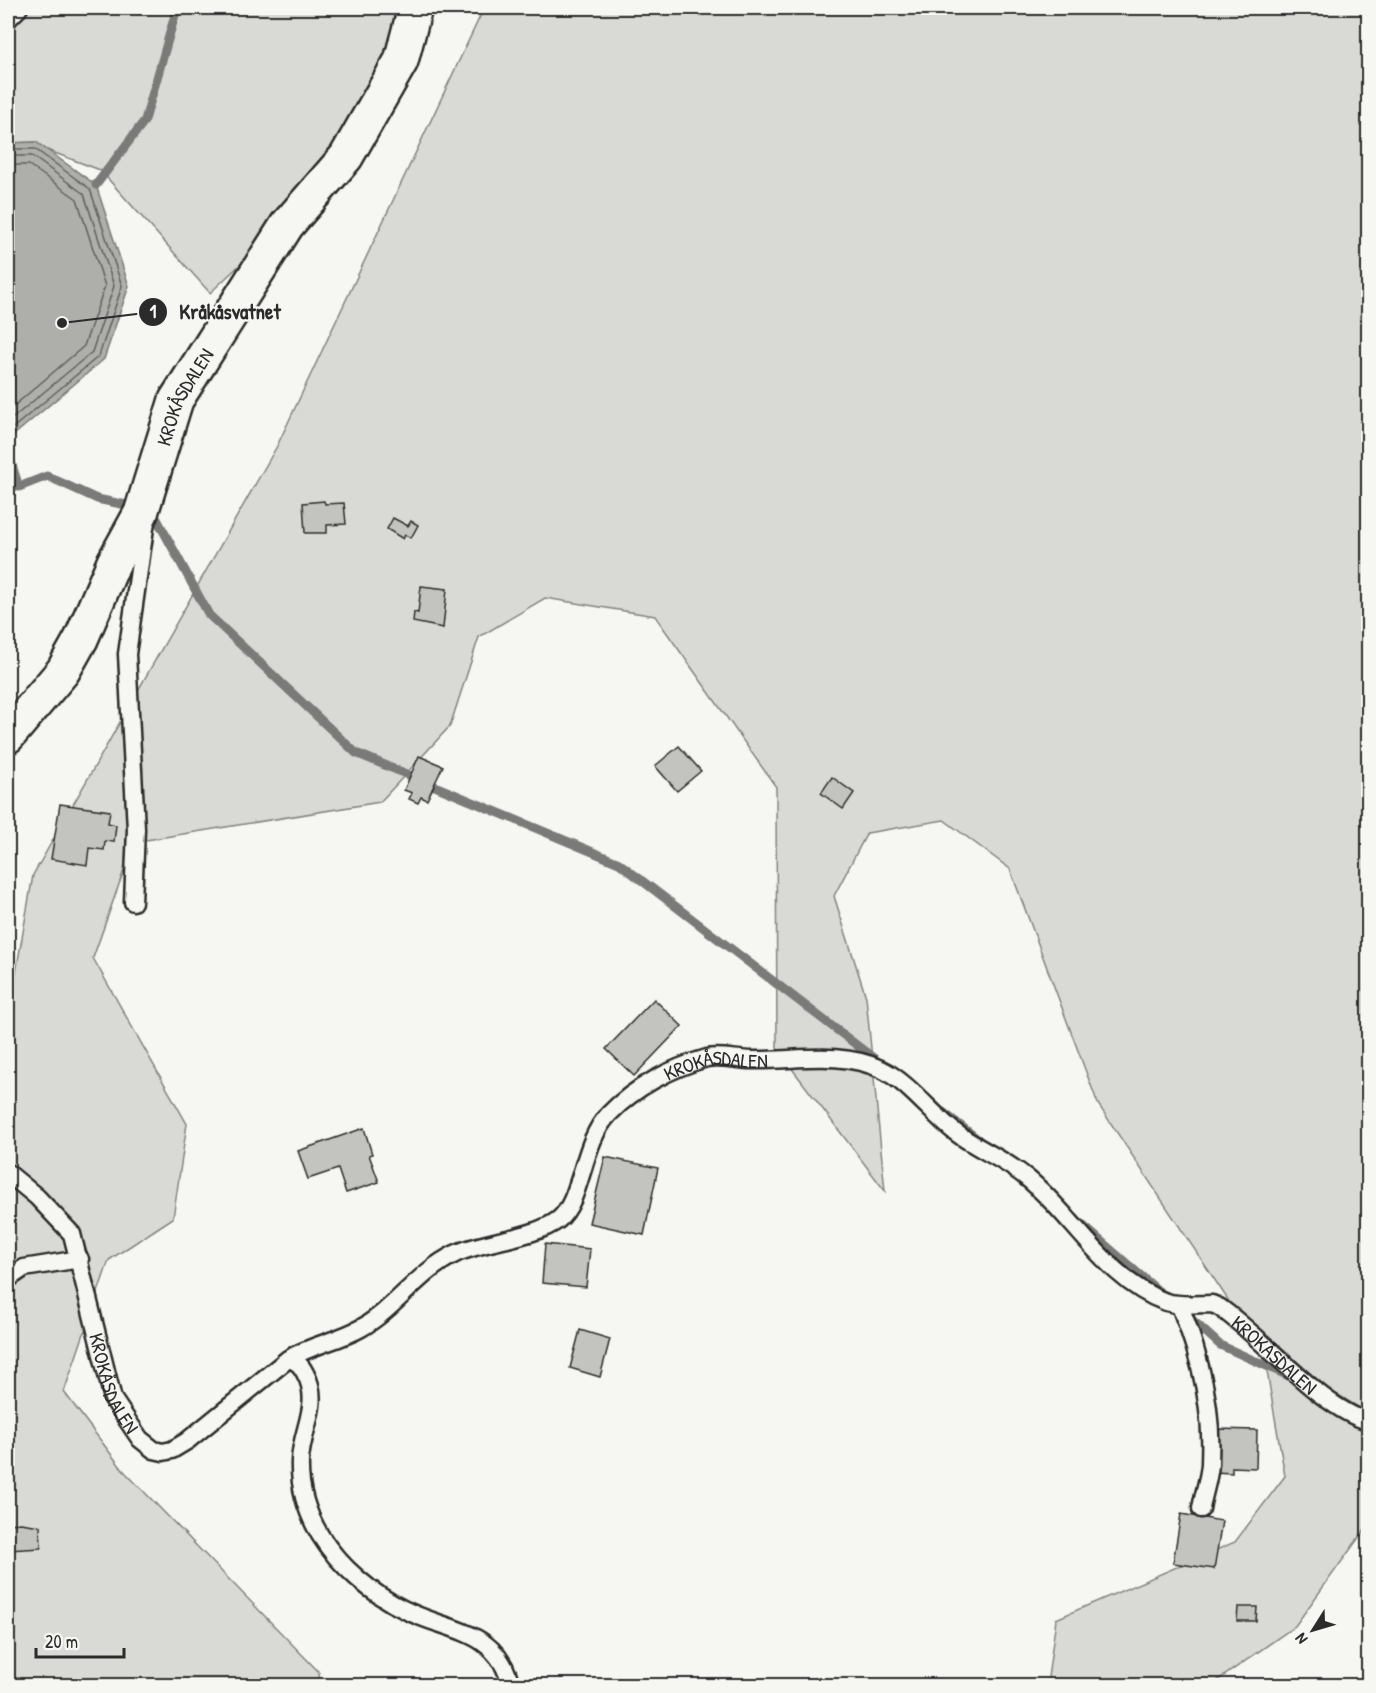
<svg xmlns="http://www.w3.org/2000/svg" width="1376" height="1693" viewBox="0 0 1376 1693" font-family="'Patrick Hand',sans-serif">
<rect width="100%" height="100%" fill="#f6f6f2"/>
<filter id="ink" filterUnits="userSpaceOnUse"><feTurbulence type="fractalNoise" baseFrequency=".0167" numOctaves="2"/><feDisplacementMap in="SourceGraphic" scale="12" xChannelSelector="R" yChannelSelector="G"/><feConvolveMatrix kernelMatrix="1 2 1 2 8 2 1 2 1" color-interpolation-filters="sRGB"/></filter>
<g filter="url(#ink)">
<path fill="#d9d9d5" stroke="#828280" stroke-width="1.5" d="M8,8H410L347,164L210,293L100,170L47,150L36,142L8,143Z
M484,8H1368V1525L1295,1626L1211,1685H1047L1056,1619L1235,1542L1285,1476L1264,1354L1098,1104L1010,869L944,820L867,833L834,896L866,997L885,1191L777,1049L776,787L655,616L545,598L479,637L450,726L380,802L134,842L93,958L187,1124L173,1218L109,1260L64,1392L123,1470L319,1672L320,1685L8,1686V1018L33,875L277,446Z"/>
<path fill="#aeaeab" stroke="#7a7a78" stroke-width="1.5" d="M36,142L96,185L129,286L104,359L8,440V143Z"/>
<g fill="none" stroke-linecap="round" stroke-linejoin="round">
<path stroke="#5f5f5e" stroke-width="1.5" d="M8,149H35L90,189L122,286L99,356L8,432
M8,156H32L84,194L114,286L92,352L8,422
M8,165H29L77,199L105,286L84,346L8,411"/>
<path stroke="#7a7a78" stroke-width="9" d="M96,185L145,120L177,8
M8,453L19,487L47,476L97,499L136,507
M149,509L152,510L209,615L356,753L619,863L880,1063
M943,1112L979,1140
M1080,1223L1163,1295
M1187,1315L1220,1345L1293,1378
M1338,1399L1364,1415"/>
</g>
<path fill="#c3c3c0" stroke="#2b2b2b" stroke-width="1.5" d="M324,501L325,504L344,503L346,524L327,525V533H305L303,503Z
M393,518L408,526L411,521L418,525L411,538L405,535L403,539L387,529Z
M421,586L447,589L443,628L413,622L414,612L418,613Z
M679,746L701,771L677,791L655,766Z
M419,756L443,766L427,800L421,797L418,803L409,799L412,793L404,790Z
M832,777L854,793L843,809L821,793Z
M60,804L110,811L108,823L116,825L114,842L105,841L104,850L89,848L87,865L51,859Z
M654,999L682,1026L634,1076L606,1049Z
M364,1128L372,1154L369,1155L379,1182L346,1193L338,1169L308,1179L298,1151Z
M605,1157L658,1168L644,1235L589,1223Z
M545,1244L590,1249L586,1287L542,1283Z
M580,1330L610,1339L600,1377L570,1368Z
M1215,1429L1257,1430L1256,1468L1232,1467V1473L1213,1472Z
M1181,1514L1222,1521L1214,1569L1173,1563Z
M21,1523L40,1526L41,1548L8,1550V1524Z
M1238,1607H1257L1256,1621H1237Z"/>
<g fill="none" stroke-linecap="round" stroke-linejoin="round">
<g stroke="#2b2b2b" stroke-width="21">
<g id="lane">
<path d="M8,19L19,8"/>
<path d="M133,902L136,829L127,654L146,521"/>
<path id="s1" d="M8,1173L37,1197L72,1234L113,1399L140,1439L154,1450L163,1452L172,1450L187,1441L288,1359C311,1345 338,1341 361,1328C396,1308 418,1272 455,1254C483,1241 534,1238 558,1220C583,1200 581,1143 609,1114C635,1087 671,1068 707,1058C720,1055 738,1060 752,1060C795,1061 840,1050 881,1069C907,1081 932,1114 955,1132C977,1149 1005,1159 1027,1178C1074,1216 1107,1281 1166,1302C1180,1306 1197,1304 1212,1304L1219,1307C1262,1336 1321,1409 1368,1421"/>
<path d="M8,1279L24,1268L80,1259"/>
<path d="M1175,1304L1180,1306C1200,1355 1213,1411 1210,1464C1209,1479 1203,1495 1201,1509"/>
<path d="M288,1359C297,1361 301,1365 305,1373C322,1403 301,1430 300,1461C299,1487 307,1513 320,1535C339,1566 373,1595 405,1610C449,1632 498,1629 511,1686"/>
</g>
</g>
<g stroke="#2b2b2b" stroke-width="38">
<g id="street">
<path id="s2" d="M8,736L63,671L81,639L114,562L141,513L176,400L287,225L346,157L401,61L415,8"/>
</g>
</g>
<use href="#lane" stroke="#f6f6f2" stroke-width="16"/>
<use href="#street" stroke="#f6f6f2" stroke-width="33"/>
</g>
</g>
<g text-anchor="middle" dominant-baseline="central" stroke-width="4.5" stroke-linejoin="round" paint-order="stroke">
<g font-size="20" fill="#2b2b2b" stroke="#f6f6f2">
<text stroke="none"><textPath href="#s2" startOffset="386">KROKÅSDALEN</textPath></text>
<text stroke="none"><textPath href="#s1" startOffset="1040">KROKÅSDALEN</textPath></text>
<text stroke="none"><textPath href="#s1" startOffset="1706">KROKÅSDALEN</textPath></text>
<text stroke="none"><textPath href="#s1" startOffset="244">KROKÅSDALEN</textPath></text>
</g>
</g>
<path fill="none" stroke="#2b2b2b" stroke-width="2" d="M62 323L153 312"/>
<g fill="#2b2b2b" stroke="#f6f6f2" stroke-width="2">
<circle cx="62" cy="323" r="6"/>
<circle cx="153" cy="312" r="15"/>
</g>
<g font-size="18" text-anchor="middle" font-weight="bold" fill="#fff">
<text x="153" y="318">1</text>
</g>
<g font-size="21" text-anchor="middle" font-weight="bold" fill="#2b2b2b" stroke="#f6f6f2" stroke-width="4.5" stroke-linejoin="round" paint-order="stroke">
<text x="230" y="319">Kråkåsvatnet</text>
</g>
<rect width="1376" height="1693" fill="none" stroke="#f6f6f2" stroke-width="30"/>
<rect x="15" y="15" width="1346" height="1663" fill="none" stroke="#2b2b2b" stroke-width="2" filter="url(#ink)"/>
<g transform="translate(1313 1630) rotate(233)" stroke="#f6f6f2" stroke-width="4.5" paint-order="stroke">
<path d="M0-4.5L10 22L0 15L-10 22Z" fill="#2b2b2b"/>
<text y="-9" font-size="16" font-weight="bold" text-anchor="middle" fill="#2b2b2b">N</text>
</g>
<path d="M36 1648v9h88v-9" fill="none" stroke="#2b2b2b" stroke-width="3"/>
<text x="45" y="1648" font-size="18" fill="#2b2b2b" stroke="#f6f6f2" stroke-width="4.5" paint-order="stroke">20 m</text>
</svg>
